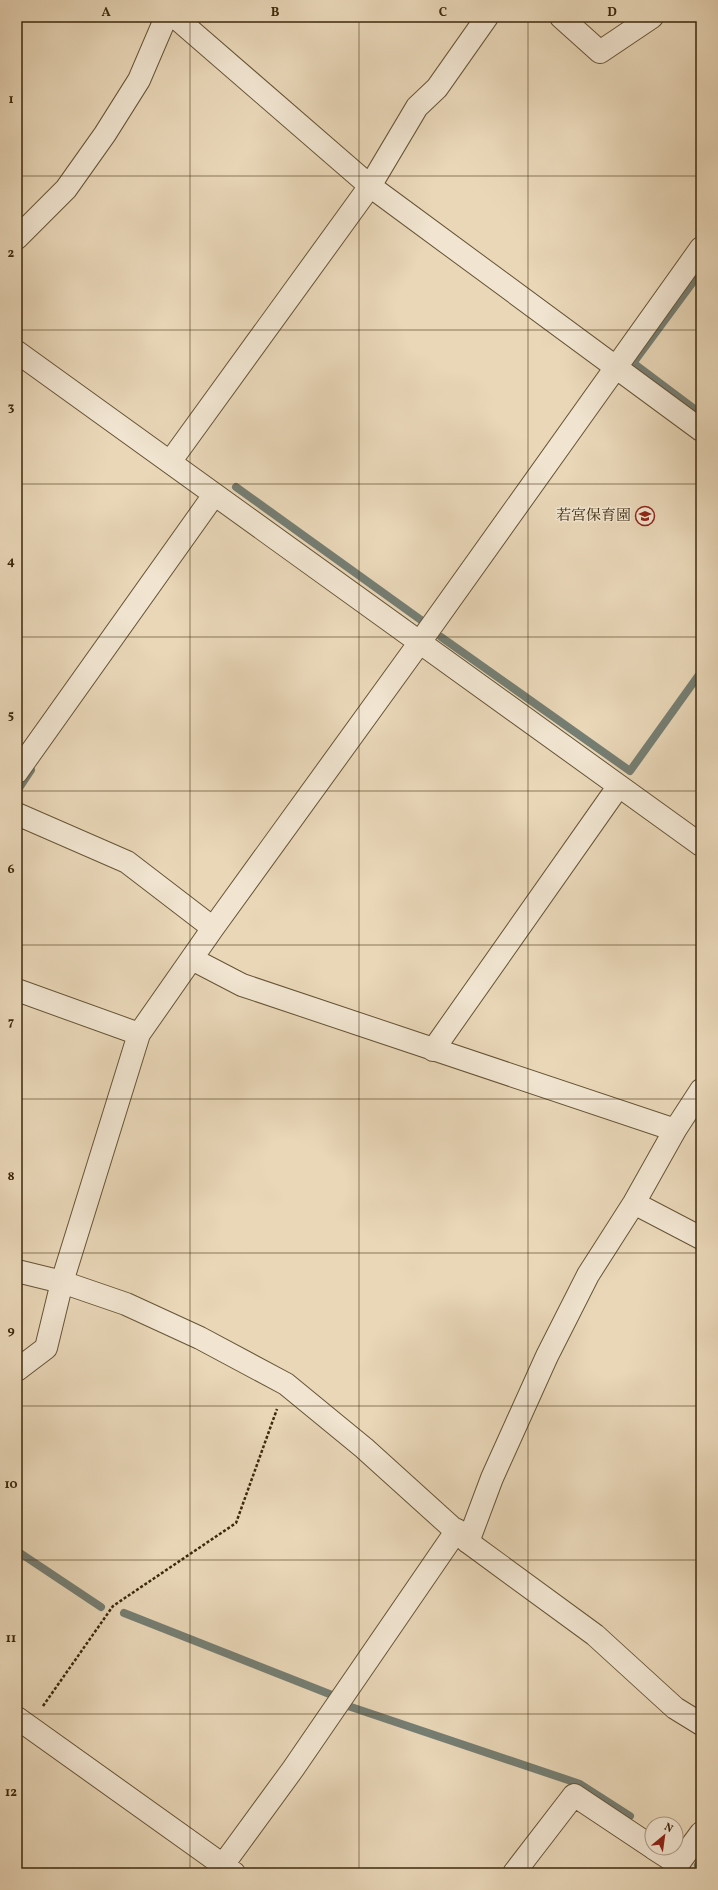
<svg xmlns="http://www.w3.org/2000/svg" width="718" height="1890" viewBox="0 0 718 1890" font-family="Vollkorn,'Noto Serif JP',serif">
<rect width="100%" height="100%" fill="#e9d7b8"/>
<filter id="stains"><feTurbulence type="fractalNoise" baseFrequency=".005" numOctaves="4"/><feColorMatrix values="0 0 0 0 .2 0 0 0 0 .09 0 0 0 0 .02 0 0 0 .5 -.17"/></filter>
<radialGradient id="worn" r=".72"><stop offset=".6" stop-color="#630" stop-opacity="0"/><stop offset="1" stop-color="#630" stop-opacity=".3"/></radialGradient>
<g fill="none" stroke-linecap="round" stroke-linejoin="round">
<path stroke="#757e73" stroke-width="8" d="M701,271L633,363L701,414
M236,487L421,620
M441,637L630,771L701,672
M17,791L31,770
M17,1551L101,1607
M124,1613L332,1695
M348,1706L580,1784L630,1816
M698,1865L701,1867"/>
<g stroke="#675436" stroke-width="24">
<path id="minor" d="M175,17L370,186L701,430
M561,17L600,52L652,17
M17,238L66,189L105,134L139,80L166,17
M17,352L701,845
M170,462L370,186L417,107L437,88L487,17
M17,772L214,495
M17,814L127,862L213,928
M192,959L242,985L675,1130
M17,990L139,1034
M433,1050L618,787
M634,1203L701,1238
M17,1370L46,1348L62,1282L139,1034L213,928L420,642L701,248
M468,1542L492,1478L547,1356L588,1275L634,1203L675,1130L701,1090
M17,1718L234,1873
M653,1848L678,1864L701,1833
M217,1873L293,1769L457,1530
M514,1873L574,1795L652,1847"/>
</g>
<g stroke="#675436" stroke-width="24">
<path id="tertiary" d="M17,1271L62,1282L126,1304L200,1338L286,1384L364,1448L468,1542L595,1635L675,1708L701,1724"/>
</g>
<path stroke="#3c280b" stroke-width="2.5" stroke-dasharray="3 2" stroke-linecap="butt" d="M43,1706L113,1606L236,1523L277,1409"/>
<use href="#minor" stroke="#f1e5d1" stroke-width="22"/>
<use href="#tertiary" stroke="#f1e5d1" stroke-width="22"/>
</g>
<path fill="none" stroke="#3c280b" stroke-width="1" stroke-opacity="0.55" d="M190,17V1873M359,17V1873M528,17V1873M17,176H701M17,330H701M17,484H701M17,637H701M17,791H701M17,945H701M17,1099H701M17,1253H701M17,1406H701M17,1560H701M17,1714H701"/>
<defs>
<g id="school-ring" transform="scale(1)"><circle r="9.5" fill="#f1e5d1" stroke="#8f2418" stroke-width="1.5"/><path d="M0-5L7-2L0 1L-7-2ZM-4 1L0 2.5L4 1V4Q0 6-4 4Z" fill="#8f2418"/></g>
</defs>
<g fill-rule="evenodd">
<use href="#school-ring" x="645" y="516"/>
</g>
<g text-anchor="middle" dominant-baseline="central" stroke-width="3" stroke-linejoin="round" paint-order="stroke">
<g font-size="15" fill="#3c280b" stroke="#f1e5d1" text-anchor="end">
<text x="631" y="516">若宮保育園</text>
</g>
</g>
<rect width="718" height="1890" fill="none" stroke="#e9d7b8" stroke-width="44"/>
<g transform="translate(664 1836) rotate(29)"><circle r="19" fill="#f1e5d1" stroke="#a99982"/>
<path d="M0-3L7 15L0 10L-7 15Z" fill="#8f2418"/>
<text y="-6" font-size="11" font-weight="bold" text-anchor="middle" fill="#3c280b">N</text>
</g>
<rect x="22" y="22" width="674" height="1846" fill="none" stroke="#3c280b" stroke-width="1.5"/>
<g font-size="13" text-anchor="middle" font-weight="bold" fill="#3c280b">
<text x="106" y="16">A</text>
<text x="275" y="16">B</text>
<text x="443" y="16">C</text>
<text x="612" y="16">D</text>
<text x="11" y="103">1</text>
<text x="11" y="257">2</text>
<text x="11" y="411">3</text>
<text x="11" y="565">4</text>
<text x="11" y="719">5</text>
<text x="11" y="873">6</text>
<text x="11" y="1026">7</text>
<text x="11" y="1180">8</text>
<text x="11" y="1334">9</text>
<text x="11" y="1488">10</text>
<text x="11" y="1642">11</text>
<text x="11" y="1796">12</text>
</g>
<rect width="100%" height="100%" filter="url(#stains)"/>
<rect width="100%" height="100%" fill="url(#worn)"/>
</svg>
